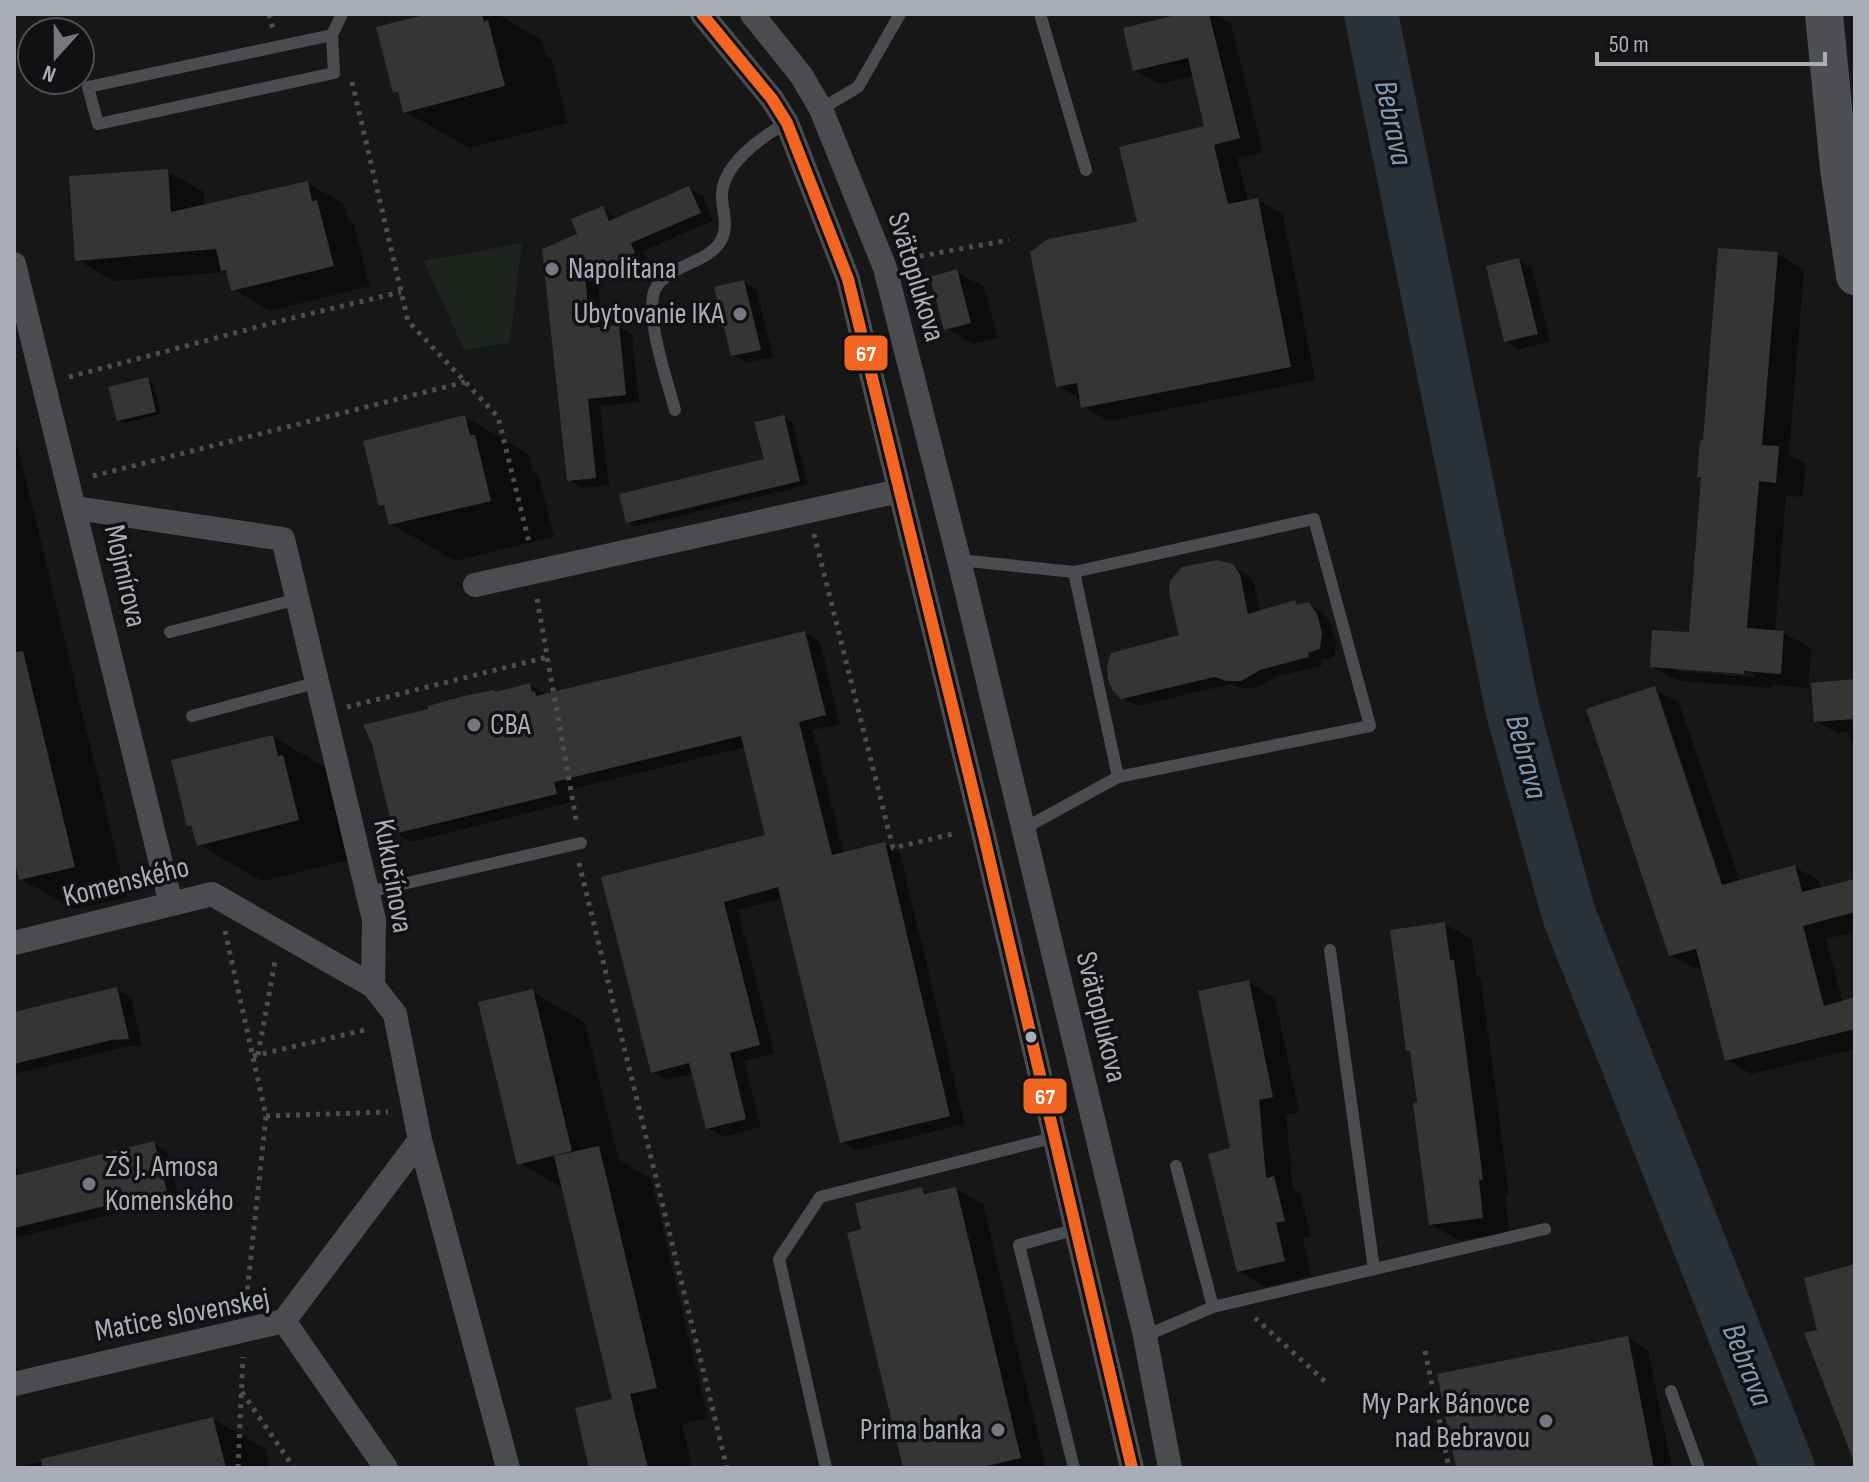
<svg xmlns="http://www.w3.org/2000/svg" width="1869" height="1482" viewBox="0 0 1869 1482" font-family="'Sofia Sans Condensed',sans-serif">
<rect width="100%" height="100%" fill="#171717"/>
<path fill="#1d241e" d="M522,243L510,343L464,350L424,261Z"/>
<path fill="#0007" fill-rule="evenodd" d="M436,14H497L542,40L546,56L552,60L568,123L469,148L404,111L400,95L394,92Z
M1188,14H1214L1231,24L1263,152L1238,158L1248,202L1258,200L1283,214L1315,380L1108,421L1083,406L1082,400L1058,386L1140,223L1206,128L1194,76L1160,84L1135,70Z
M167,171L204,192L205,207L307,183L344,204L348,220L354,223L370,286L270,311L233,289L227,272L114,281L77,260Z
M689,188L703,196L713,221L643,251L647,260L598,281L602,329L618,327L632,335L639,402L600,406L609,485L582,488L569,480L579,235L603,208L617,219Z
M1777,254L1804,270L1789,454L1806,464L1803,497L1786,496L1775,632L1784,633L1811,648L1808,688L1771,685V688L1679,681L1652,666L1691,634L1705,442ZM1677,667L1754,673V677L1677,671Z
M1519,260L1532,268L1550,341L1519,349L1506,341Z
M957,272L984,287L998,338L973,344L946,328Z
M744,282L757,290L773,357L746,363L733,355Z
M147,380L153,383L161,414L124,423L118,419Z
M465,417L529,454L533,471L538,474L554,537L455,561L391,524L387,508L381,505Z
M783,417L792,422L808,485L637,526L628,521L766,460Z
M14,430L127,897L74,909L21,879L14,849Z
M1232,566L1247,575L1254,584L1260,613L1295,603L1301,606L1309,604L1323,612L1331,624L1336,642L1334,657L1321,660L1323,665L1274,677L1257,688H1242L1231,684L1137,706L1122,697L1182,636Z
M805,633L820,642L840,724L813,730L844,854L885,844L900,853L965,1124L857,1150L842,1141L783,898L738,910L774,1053L744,1061L761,1127L723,1137L708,1128L694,1074L668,1080L653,1072L603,878L768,836L746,747L568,790L571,802L411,842L396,833L498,694L530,685L545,694Z
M1855,681V754L1848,732L1837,733L1816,721Z
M1655,689L1679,703L1740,882L1795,867L1819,881L1821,890L1855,881V932L1826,939L1843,1003L1855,999V1049L1751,1074L1727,1060L1702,967L1695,969L1671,955Z
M273,737L337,774L362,857L262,881L198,844L194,828L189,825Z
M1445,924L1472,940L1476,975L1481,978L1509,1194L1505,1195L1510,1233L1458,1240L1430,1224L1419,1104L1413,1053L1408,1050Z
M1248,982L1275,998L1299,1112L1286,1115L1293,1189L1301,1194L1311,1236L1303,1238L1311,1276L1266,1287L1239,1271L1232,1149Z
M117,989L131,997L142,1045L125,1047L14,1074V1014Z
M532,992L585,1022L619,1160L651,1179L708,1418L682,1424L692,1468H591L614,1400L564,1189L519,1163Z
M154,1144L167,1151L179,1198L14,1238V1154L19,1177Z
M922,1189L932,1194L956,1189L983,1204L1046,1468H906L863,1231Z
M1628,1338L1648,1350L1672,1468H1458Z
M213,1419L266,1449L270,1468H16Z"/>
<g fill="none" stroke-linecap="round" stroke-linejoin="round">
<path stroke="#2a3239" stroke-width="54" d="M1371,14L1513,712L1569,915L1788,1468"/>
</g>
<path fill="#353536" d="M428,14H482L484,22L488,20L505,86L403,113L398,92L393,93L376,27Z
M1180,14H1209L1240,138L1214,145L1228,204L1258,198L1291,367L1081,408L1077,383L1056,387L1030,252L1048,239L1137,222L1119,147L1204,126L1188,58L1133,71L1123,28Z
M168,169L171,212L308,181L312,201L317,200L334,266L231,291L226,270L221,271L216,249L75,261L69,176Z
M689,186L701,213L631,243L635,253L585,274L590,328L619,325L626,395L588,399L596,478L567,481L542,249L577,234L571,219L603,206L609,221Z
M1718,248L1778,252L1762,445L1779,446L1776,483L1759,481L1747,628L1784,631L1781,674L1744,671V674L1650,667L1652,630L1689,632L1701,477H1697L1700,441L1703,440Z
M1519,258L1538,334L1504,342L1486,266Z
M957,269L971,323L944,330L930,277Z
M744,280L761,350L731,356L714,287Z
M148,377L156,412L117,421L108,387Z
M465,415L470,435H475L491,501L389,525L384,505L379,506L363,441Z
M784,415L800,481L626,523L619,494L764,459L754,422Z
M1217,560L1233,564L1240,574L1248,614L1295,600L1297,605L1309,602L1317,614L1322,632L1320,649L1308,653L1309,657L1260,670L1241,681H1226L1215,677L1121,699L1113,691L1108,680L1107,666L1111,653L1179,635L1169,593L1170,581L1182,567Z
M805,631L826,715L799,722L832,855L885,842L950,1116L840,1143L778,887L724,902L760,1045L730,1053L746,1119L706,1129L689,1063L651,1073L601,877L765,835L741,736L554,782L557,794L394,834L372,744L363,725L428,709V706L464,696L494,690L495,692L530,683L532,692L535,691L536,696Z
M23,651L75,867L19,880L14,858V652Z
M1855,679V719L1814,722L1811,683Z
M1655,686L1722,885L1795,865L1802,892L1855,879V912L1803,926L1824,1006L1855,997V1029L1725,1061L1696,949L1669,956L1586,709Z
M273,735L278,756L283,755L299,820L197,846L191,825L187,826L171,760Z
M1445,922L1450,960H1454L1477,1133L1483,1180H1479L1483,1218L1429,1225L1413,1104L1417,1102L1410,1051H1406L1390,930Z
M1249,980L1273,1097L1259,1100L1266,1178L1274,1176L1285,1221L1276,1223L1285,1261L1237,1272L1208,1154L1230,1148L1198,991Z
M117,987L129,1039L111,1040L14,1064V1012Z
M533,989L572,1151L517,1165L478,1002Z
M154,1141L167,1191L14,1228V1176Z
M599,1146L657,1388L630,1394L648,1468H589L575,1408L612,1399L554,1156Z
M922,1187L924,1194L956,1187L1021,1458L978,1468H903L847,1233L861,1229L855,1203Z
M1855,1264V1459H1853L1804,1333L1817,1330L1804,1278Z
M1628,1336L1654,1468H1456L1437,1374Z
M213,1417L226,1468H42L41,1459Z"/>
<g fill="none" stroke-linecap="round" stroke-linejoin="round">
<path stroke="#4d4e52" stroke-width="5" stroke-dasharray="4 6" stroke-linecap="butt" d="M269,14L273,29
M352,82L408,321L498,417L530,546
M910,258L1009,240
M69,377L280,321L401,292
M93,476L465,382
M814,534L893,848L957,833
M537,599L577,825
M347,707L548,657
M579,863L727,1468
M225,931L266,1116L246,1303
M258,1055L275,961
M253,1056L369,1029
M266,1116L388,1112
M1255,1318L1328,1384
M1425,1351L1449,1468
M242,1392L294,1468
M238,1468L243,1357"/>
<path stroke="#4b4c50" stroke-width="12" d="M1040,14L1086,170
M332,35L88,87L98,124L334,73L332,35L342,14
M821,109L858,87L900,14
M675,410C667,380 648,326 653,296C658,268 702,265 718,245C730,230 723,214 722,198C720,166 762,136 787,123
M959,560L1074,572L1314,519L1370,726L1118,777L1023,829
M1074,572L1118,777
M170,632L298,599
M192,716L319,682
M368,892L581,843
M1330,950L1374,1269
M1176,1166L1213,1307
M1145,1336L1213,1307L1545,1229
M1671,1391L1699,1468
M826,1468L779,1259L820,1197L1056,1137
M1074,1468L1019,1245L1077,1229"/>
<path stroke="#4b4c50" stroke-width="24" d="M702,14L772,99L787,123L848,279L984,836L1132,1468
M752,14L801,75L821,109L885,268L959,560L1145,1336L1170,1468
M14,264L171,904
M76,508L283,539L374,920L373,986L395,1014L420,1140L508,1468
M475,585L899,491
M14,943L212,894L373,986
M284,1321L420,1140
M284,1321L386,1468
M14,1384L284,1321"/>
<path stroke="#4d4f52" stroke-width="38" d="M1824,14L1839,168L1855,276"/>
<g stroke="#111113" stroke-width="18">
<path id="bus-1" d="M702,14L772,99L787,123L848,279L984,836L1132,1468"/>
</g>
<use href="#bus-1" stroke="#f26522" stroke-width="12"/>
</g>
<g fill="#757880" stroke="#111113" stroke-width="3">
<circle cx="552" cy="269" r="8"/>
<circle cx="740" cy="314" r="8"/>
<circle cx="474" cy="725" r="8"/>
<circle cx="89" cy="1184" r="8"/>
<circle cx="1546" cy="1421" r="8"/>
<circle cx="998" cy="1430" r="8"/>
</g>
<circle fill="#a8adb8" stroke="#111113" stroke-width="3" cx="1031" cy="1037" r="7"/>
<g text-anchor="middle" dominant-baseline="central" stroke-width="7" stroke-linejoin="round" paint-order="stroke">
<g font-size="30" fill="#a8adb8" stroke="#111113" text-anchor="start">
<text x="568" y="269">Napolitana</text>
<text x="724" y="314" text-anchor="end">Ubytovanie IKA</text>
<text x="490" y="725">CBA</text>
<text x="105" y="1167">ZŠ J. Amosa<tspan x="105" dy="34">Komenského</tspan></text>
<text x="1530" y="1404" text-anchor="end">My Park Bánovce<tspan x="1530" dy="34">nad Bebravou</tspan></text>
<text x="982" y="1430" text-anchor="end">Prima banka</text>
</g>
<g font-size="30" fill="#a8adb8" stroke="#111113">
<text transform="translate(916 277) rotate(73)">Svätoplukova</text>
<text transform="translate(125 576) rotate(77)">Mojmírova</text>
<text transform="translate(393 876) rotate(80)">Kukučínova</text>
<text transform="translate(126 882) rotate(-14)">Komenského</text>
<text transform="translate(1101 1017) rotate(76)">Svätoplukova</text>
<text transform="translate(182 1315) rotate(-11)">Matice slovenskej</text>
</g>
<g font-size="32" font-style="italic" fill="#7f9bb3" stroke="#111113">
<text transform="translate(1393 123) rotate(78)">Bebrava</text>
<text transform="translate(1526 757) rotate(75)">Bebrava</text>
<text transform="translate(1747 1365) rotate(68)">Bebrava</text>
</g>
</g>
<g stroke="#111113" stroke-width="3">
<rect x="843" y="334" width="46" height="38" rx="8" fill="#f26522"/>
<rect x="1022" y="1077" width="46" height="38" rx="8" fill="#f26522"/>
</g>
<g font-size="22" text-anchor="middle" font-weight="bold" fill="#fff">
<text x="866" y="361">67</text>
<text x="1045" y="1104">67</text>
</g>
<rect width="1869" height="1482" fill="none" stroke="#a8adb8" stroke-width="32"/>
<g transform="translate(56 56) rotate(201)"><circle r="38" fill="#111113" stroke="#4d4f55" stroke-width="2"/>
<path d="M0-6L14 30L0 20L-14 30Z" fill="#757880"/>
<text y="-12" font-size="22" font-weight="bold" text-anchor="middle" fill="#a8adb8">N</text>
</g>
<path d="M1597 52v12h228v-12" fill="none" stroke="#a8adb8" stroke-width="4"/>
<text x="1609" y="52" font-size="24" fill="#a8adb8" stroke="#111113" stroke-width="6" paint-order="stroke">50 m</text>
</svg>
